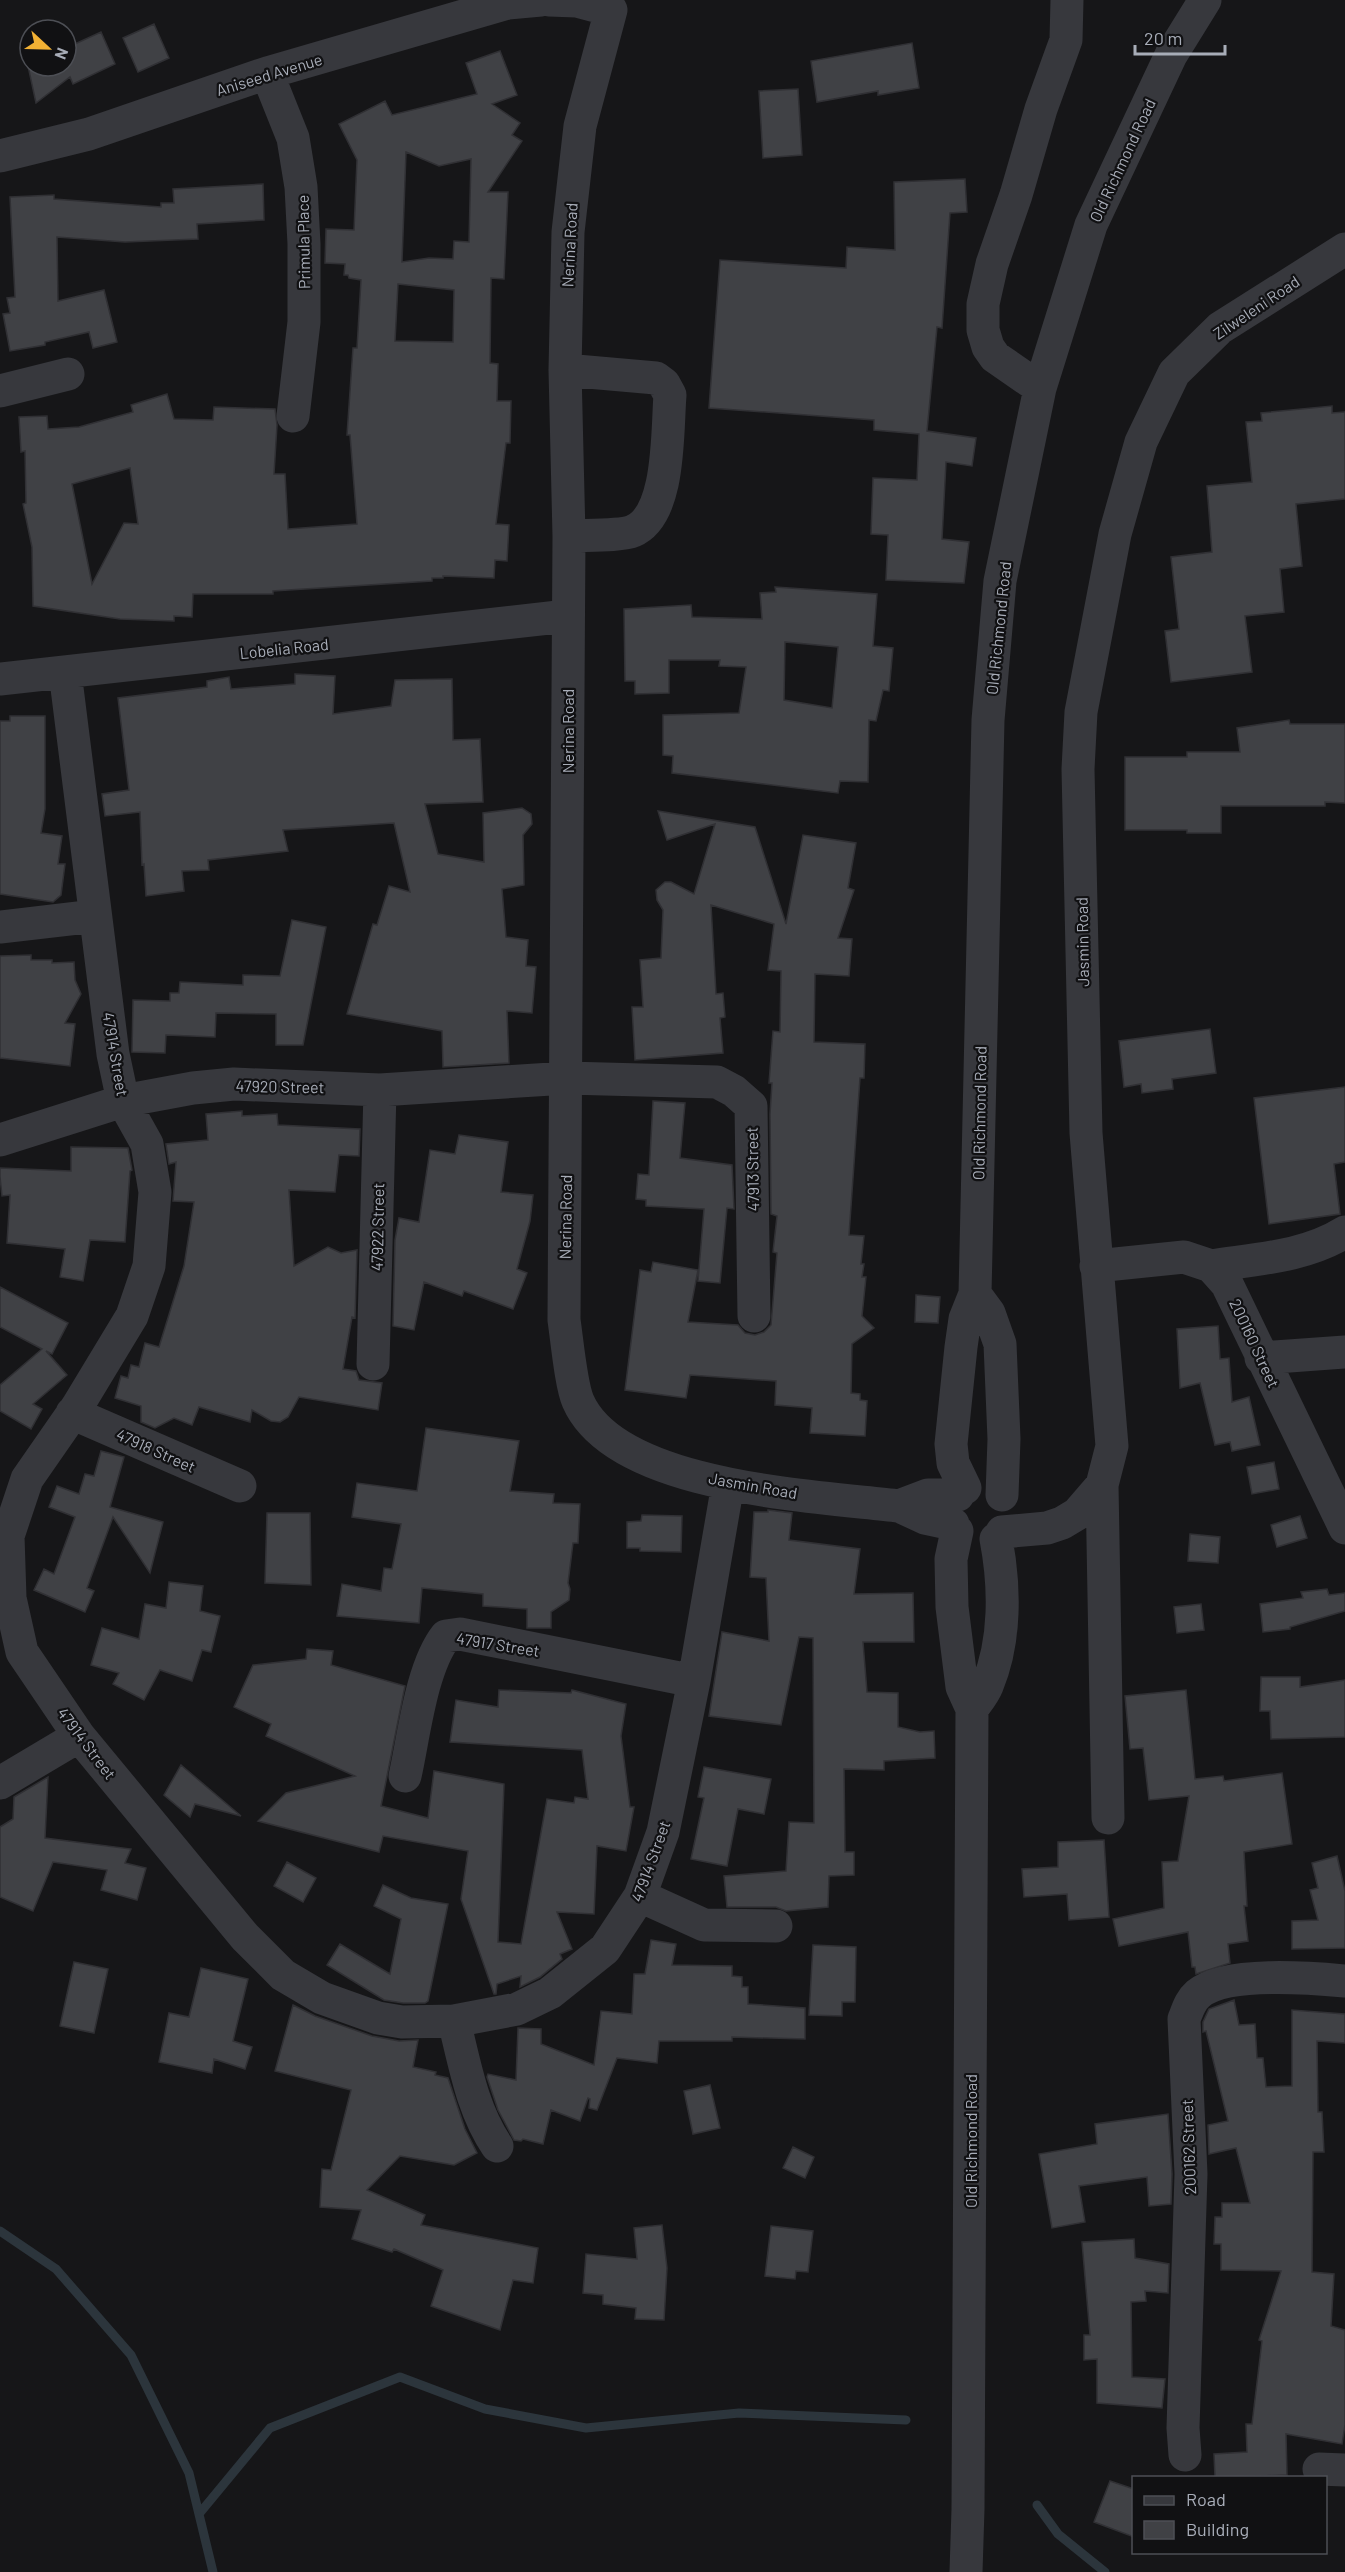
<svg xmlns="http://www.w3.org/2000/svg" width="1345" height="2572" viewBox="0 0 1345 2572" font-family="Barlow,sans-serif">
<rect width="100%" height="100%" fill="#161618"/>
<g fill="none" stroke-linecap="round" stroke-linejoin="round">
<path stroke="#2c353c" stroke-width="9" d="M0,2231L56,2269L131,2355L189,2473L213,2572
M1037,2505L1058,2534L1105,2572
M199,2514L270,2428L400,2377L485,2409L586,2428L739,2413L906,2420"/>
</g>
<path fill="#404145" stroke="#303034" stroke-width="1.5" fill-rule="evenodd" d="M154,24L169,58L138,72L123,38Z
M101,32L115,64L73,84L70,77L36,103L28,66H66V48Z
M912,43L919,88L878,95V91L817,102L811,61Z
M500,51L517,95L492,104L520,123L512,135L522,141L488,192H508L504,279L491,278L490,363L498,364L497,401H511L510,443H506L496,524L509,525L507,561L495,560L494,578L443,576V578H432V581L273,591V594H193L192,617L174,616V621L120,619L33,606L32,547L23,504L26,503L25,451L21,452L19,417L47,416L48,429L79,427L133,412L131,405L167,394L174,419L213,420L214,407L275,409L277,425L274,474H285L288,529L357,524L350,435H347L353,348H357L361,280L349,278L348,275H344L345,264L325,263L326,229L354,230L357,160L339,124L385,101L392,115L477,94L466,63ZM406,152L439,166L471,159L469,242L454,241L453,259L429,258L402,262ZM398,284L454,290L453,342L395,341ZM130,468L138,524L124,523L92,584L72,484Z
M798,89L802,155L763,158L759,91Z
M965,179L967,212L950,213L942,328L937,327L927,431L976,438L972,466L946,462L942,539L969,542L964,583L886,580L888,535L871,534L873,478L917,480L919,434L874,430V420L709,408L720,260L846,268L847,247L895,250L894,182Z
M263,184L264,220L197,224L198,239L125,242L57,237L58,301L104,290L117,342L93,348L89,332L45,342V345L10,351L3,314L10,313L7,298L15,297L10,197L54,195V199L161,207V203H174L173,189Z
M1332,406V413L1345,412V499L1296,504L1302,566L1280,569L1284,612L1245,616L1252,672L1171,682L1165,631L1179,629L1171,557L1212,552L1207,486L1252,482L1246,422L1262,421L1261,413Z
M775,587L877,594L873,646L893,648L889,691L883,690L876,721L869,720L868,782L840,781L838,793L672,773L673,756L663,755V715L739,713L746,667L719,666L720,660H669V693L635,694V681H625L624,609L691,605L692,617L762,619L760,593L776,592ZM785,642L838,647L832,708L784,700Z
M295,674L335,676L333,714L391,706L395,680L452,679L453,740L480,739L483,802L425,804L438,854L484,862L483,813L522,808L531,814L532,824L523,835L524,885L502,889L506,937L528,940L526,966L536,967L532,1013L507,1011L509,1063L443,1067L442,1031L347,1014L373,924L377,925L389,886L410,892L394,823L283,830L288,851L208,860L209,870L182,871L184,891L146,896L144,864L142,865L140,812L105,816L102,794L129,790L118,698L207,687V681L229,677L231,689L295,684Z
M10,716H45V809L41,833L62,836L58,864H65L61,895L53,902L0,894V721H10Z
M1289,720L1290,724H1345V803L1325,802V806H1221V833H1187V830H1125V757H1187V752H1240L1237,728Z
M658,811L755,827L786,924L803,835L856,843L848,888L854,890L838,938L852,939L849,976L815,974L814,1042L865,1044L864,1078H860L849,1235L864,1236L861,1264H864L862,1277H866L862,1316L874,1328L852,1344L851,1393L860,1394V1400L867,1401L865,1436L810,1433L812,1408L775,1405L776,1381L690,1375L686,1398L625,1390L640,1270L651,1272L653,1262L698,1270L688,1322L738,1325L745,1333L755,1335L764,1332L771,1325L777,1253L773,1252L777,1216L771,1214L770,1114L772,1083H769L773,1031L780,1032L781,971L768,970L774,924L711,905L716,994L723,993L725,1017L720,1018L723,1053L635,1060L632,1007H643L640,960L661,958L663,910L657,900L656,890L665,882H671L694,894L715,824L667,840Z
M292,920L326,927L303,1045H276V1014L216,1013L215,1037L166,1035L165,1053L132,1052L133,1000L170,1001V993H179L180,982L243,985V975L280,976Z
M31,955V960H52V963L74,962L75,980L81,994L65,1023L75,1024L70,1066L0,1058V956Z
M1210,1029L1216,1073L1172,1079L1173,1089L1142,1093L1141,1084L1124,1087L1119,1041Z
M1345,1087V1162L1334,1164L1340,1214L1269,1224L1254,1098Z
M653,1101L685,1103L680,1158L732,1165L734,1209L727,1208L720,1283L698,1281L704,1209L646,1206V1200L636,1199L638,1174L649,1175Z
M242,1111V1116L277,1114L278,1125L360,1129L359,1156L339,1155L335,1192L289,1190L294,1266L328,1247L341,1253L357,1250L355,1318L352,1317L343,1369L356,1371L359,1380L382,1383L378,1410L299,1397L288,1417L280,1422L271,1421L252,1410L250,1422L199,1407L192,1425L174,1418L155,1428L141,1422V1406L115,1398L121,1376L128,1378L131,1365L139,1367L145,1343L159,1347L184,1266L194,1202L173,1201L176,1162L169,1164L166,1144L208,1140L206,1114Z
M459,1135L508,1142L501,1192L533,1195L530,1221L517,1269L527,1273L513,1309L464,1291L462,1296L424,1282L414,1330L393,1326L395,1240L399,1218L419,1222L430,1150L455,1154Z
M71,1147L128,1148L132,1170L130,1171L125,1242L90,1240L83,1281L60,1277L65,1249L7,1243L10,1195L2,1196L0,1177V1168L71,1171Z
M0,1287L68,1323L52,1354L46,1351L67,1375L33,1404L42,1409L31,1429L0,1411V1385L42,1349L0,1327Z
M916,1295L940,1297L938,1323L915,1322Z
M1218,1326L1220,1359L1229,1358L1232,1402L1249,1397L1260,1445L1232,1451L1230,1442L1215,1445L1200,1383L1180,1388L1177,1329Z
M426,1428L519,1441L510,1491L554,1494L553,1503L580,1504L578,1543H573L568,1583L570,1589L569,1600L551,1612V1628H527V1609L483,1606V1594L422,1588L419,1623L337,1616L342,1584L381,1591L384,1568L392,1569L401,1524L352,1517L357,1483L417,1491Z
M101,1451L124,1457L110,1507L163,1522L150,1573L113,1517L87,1588L94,1591L85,1612L34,1590L44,1569L54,1574L75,1517L49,1507L57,1486L79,1494L85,1474L94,1476Z
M1274,1462L1279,1489L1252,1494L1247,1467Z
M768,1510L792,1513L789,1540L860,1549L854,1594L913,1593L914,1642H863L867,1692L898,1693V1727L920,1732L934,1731L935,1758L884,1761V1770L844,1769L845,1852H854V1875L829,1876L828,1907L786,1911L776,1907H727L724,1876L786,1871L789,1822L814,1823L813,1638L799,1637L781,1725L709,1716L722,1632L769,1641L766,1578L750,1577L754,1512H768Z
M267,1513H310L311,1585L265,1583Z
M642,1515L682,1516L681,1552L640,1551V1548H627V1522L641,1521Z
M1300,1516L1307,1538L1277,1547L1271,1525Z
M1190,1534L1220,1537L1218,1563L1188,1561Z
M169,1582L203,1586L200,1611L220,1616L211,1652L202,1650L192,1681L160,1670L144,1700L113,1684L119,1673L91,1665L102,1628L139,1639L145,1604L166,1608Z
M1327,1589L1329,1595L1345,1593V1611L1290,1627V1629L1263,1632L1260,1604L1303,1598L1301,1592Z
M1201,1604L1204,1630L1177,1633L1174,1607Z
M307,1649L333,1651L331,1665L405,1686L381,1806L428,1818L434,1771L504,1784L498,1942L521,1944L547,1799L574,1803L575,1797L588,1799L582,1750L450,1742L456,1700L498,1707L499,1690L571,1693L572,1690L626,1704L621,1736L630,1807H634L626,1851L597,1846L594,1914L557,1912L572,1949L560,1954L562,1959L540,1977L520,1987L521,1976L497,1984L496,1994H494L461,1899L468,1851L383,1836L379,1852L258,1821L286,1793L355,1776L266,1736L271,1724L234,1707L253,1665L306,1659Z
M1261,1677H1300V1687L1345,1680V1737L1271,1739L1270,1711H1260Z
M1186,1690L1195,1779L1223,1776L1224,1781L1282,1773L1292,1844L1244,1852L1247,1906H1244L1248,1941L1228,1944L1230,1963L1196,1974L1195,1967H1192L1188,1932L1119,1946L1113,1919L1164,1908L1162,1862L1178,1861L1189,1796L1149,1800L1143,1748L1130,1749L1125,1696Z
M181,1765L241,1816L195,1804L190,1817L164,1795Z
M704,1767L771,1779L764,1814L738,1809L727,1866L691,1859L704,1798L698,1797Z
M48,1777L45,1838L131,1849L125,1863L146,1868L137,1900L101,1890L107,1870L53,1862L33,1911L0,1897V1827L13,1819L14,1797Z
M1104,1840L1109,1917L1069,1920L1067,1894L1024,1897L1022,1869L1058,1867V1842Z
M1337,1856L1345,1891V1948L1292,1949V1921L1318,1920L1310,1890L1318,1888L1312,1863Z
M287,1862L316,1878L303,1902L274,1886Z
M383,1885L411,1898L448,1904L428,2001L425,2003H403L384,2000L327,1965L340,1944L390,1974L401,1919L374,1906Z
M651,1940L676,1944L672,1965L732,1966V1976L742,1977V1987H748V2004L805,2008V2039L732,2037V2041H659L657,2063L617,2058L597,2110L589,2108L590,2099L588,2098L580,2121L551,2110L543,2144L523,2139L521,2141L514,2140L498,2110L487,2077L488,2074L516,2080L518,2028L541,2029V2044L594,2065L601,2011L632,2014L634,1974H645Z
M813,1945L856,1947L855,2002H842V2016L809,2015Z
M74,1962L108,1969L94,2033L60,2026Z
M201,1968L248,1979L233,2041L252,2047L245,2069L214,2059L212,2073L159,2062L169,2013L189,2017Z
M1234,2000L1239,2025L1255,2024L1257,2058H1263L1266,2087L1292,2086V2010L1345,2014V2043L1317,2041L1318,2112H1322L1324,2152H1313L1312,2272L1334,2274L1331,2326L1345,2330V2425L1342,2444L1286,2434L1287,2475L1215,2478L1214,2454L1247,2452L1246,2424H1252L1262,2341L1259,2340L1281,2271L1221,2270V2244H1214L1215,2217H1222V2203H1250L1236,2148L1209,2154L1208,2125L1228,2121L1206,2031L1203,2032V2022L1209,2009Z
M293,2005L315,2016L372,2036L399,2041L418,2040L413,2067L436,2072L435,2075L448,2078L465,2129L477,2153L454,2165L400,2156L367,2190L425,2215L421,2225L538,2248L533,2283L513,2280L500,2330L431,2306L443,2270L394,2249L392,2252L352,2239L361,2210L320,2207L322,2169L331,2170L351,2090L275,2071Z
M710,2085L720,2128L693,2134L684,2091Z
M1168,2114L1172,2174L1171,2204L1149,2206L1147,2177L1079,2186L1085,2222L1052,2228L1039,2154L1097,2144L1095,2124Z
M793,2147L814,2157L805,2178L783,2168Z
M662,2225L667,2268L664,2320L635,2319L636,2308L603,2304V2295L583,2293L586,2254L637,2259L634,2228Z
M771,2226L813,2231L808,2272L796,2271L795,2279L765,2276Z
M1134,2239L1135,2258L1169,2264L1168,2293L1145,2291L1146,2301L1131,2302L1132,2377L1165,2379L1162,2408L1097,2403V2359L1084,2360V2335H1090L1082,2242Z
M1110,2481L1134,2489V2537L1094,2522Z"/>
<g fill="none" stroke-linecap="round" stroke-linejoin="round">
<path stroke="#37383d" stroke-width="33" d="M549,0L577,1L611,10L580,126L568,232L565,370L569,536L564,1320C567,1340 571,1385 578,1401C616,1488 815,1496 899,1506L925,1518L953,1524
M267,73L293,138L301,187L304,244V322L293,416
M0,156L89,134L267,73L508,3L541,0
M565,370L656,378L664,384L670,395C667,430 671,515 633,531C622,536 584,535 569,536
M1040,388L995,357L988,347L983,330V304L992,264L1016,195L1041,109L1066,40L1067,0
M0,391L68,374
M65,672L113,1054L123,1101L147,1144L155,1192L149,1266L132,1316L77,1407L27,1479L8,1536L10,1598L22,1652L79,1736L245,1937L283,1975L322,1998L378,2018L402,2022L454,2021L517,2009L550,1993L605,1949L640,1896L663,1832L694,1681L728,1484
M0,679L567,616
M0,927L95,916
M0,1140L123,1101L193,1088L234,1084L380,1090L567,1078L717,1082L734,1091L751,1106L754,1316
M1096,1266L1184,1257L1211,1266L1227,1284L1345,1528
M1211,1266C1256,1259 1305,1257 1345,1232
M975,1294L989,1313L1000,1344L1004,1439L1002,1495
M1261,1358L1345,1352
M373,1364L380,1090
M72,1413L240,1486
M1102,1485L1108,1818
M965,1488L953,1463L951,1444L961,1347L965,1319L975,1294L988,720L1000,581L1040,388L1091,225L1171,55L1205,0
M899,1506L928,1495H958
M957,1531L951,1559L952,1607L962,1687L972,1709L968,2509L966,2572
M1002,1532L1047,1528L1062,1523L1077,1514L1102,1485L1112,1446L1086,1133L1078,769L1081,712L1115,534L1141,442L1174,373L1220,328L1345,249
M972,1709C977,1702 984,1694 987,1686C1006,1641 1005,1586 996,1539
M405,1776C414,1736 421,1668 446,1636L460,1634L694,1681
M0,1783L79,1736
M640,1896L704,1925L776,1926
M454,2021C465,2065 472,2109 497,2146
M1185,2455L1183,2428L1191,2174L1184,2019C1188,2009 1190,2001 1198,1994C1225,1971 1311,1978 1345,1981
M1319,2469L1345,2470"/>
</g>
<g text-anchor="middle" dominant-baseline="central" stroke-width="4.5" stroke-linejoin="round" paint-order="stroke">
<g font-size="16" fill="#a8adb8" stroke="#111113">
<text transform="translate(269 74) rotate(-17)">Aniseed Avenue</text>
<text transform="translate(1122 160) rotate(-65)">Old Richmond Road</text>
<text transform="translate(303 242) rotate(-91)">Primula Place</text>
<text transform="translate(569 245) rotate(-87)">Nerina Road</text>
<text transform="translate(1256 307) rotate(-34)">Zilweleni Road</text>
<text transform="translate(998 628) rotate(-84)">Old Richmond Road</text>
<text transform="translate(284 648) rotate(-6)">Lobelia Road</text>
<text transform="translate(567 731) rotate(-90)">Nerina Road</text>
<text transform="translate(1082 942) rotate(-91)">Jasmin Road</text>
<text transform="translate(116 1054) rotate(80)">47914 Street</text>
<text transform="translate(280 1086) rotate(1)">47920 Street</text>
<text transform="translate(979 1113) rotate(-89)">Old Richmond Road</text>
<text transform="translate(752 1169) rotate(-91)">47913 Street</text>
<text transform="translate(565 1217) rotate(-89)">Nerina Road</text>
<text transform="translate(377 1227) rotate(-89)">47922 Street</text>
<text transform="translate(1255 1343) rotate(65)">200160 Street</text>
<text transform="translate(156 1450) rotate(24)">47918 Street</text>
<text transform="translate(753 1485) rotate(10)">Jasmin Road</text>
<text transform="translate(498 1644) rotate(9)">47917 Street</text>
<text transform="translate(87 1743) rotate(53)">47914 Street</text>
<text transform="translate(650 1861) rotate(-70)">47914 Street</text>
<text transform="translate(970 2141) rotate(-90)">Old Richmond Road</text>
<text transform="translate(1188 2147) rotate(-92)">200162 Street</text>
</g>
</g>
<rect x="1132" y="2476" width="195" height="78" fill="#111113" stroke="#4d4f55" stroke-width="1.5"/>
<rect x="1144" y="2496" width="30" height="9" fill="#37383d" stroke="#4d4f55" stroke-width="1.5"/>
<text x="1186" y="2506" font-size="18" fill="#a8adb8">Road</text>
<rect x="1144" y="2521" width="30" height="18" fill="#404145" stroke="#4d4f55" stroke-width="1.5"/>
<text x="1186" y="2536" font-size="18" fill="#a8adb8">Building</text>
<g transform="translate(48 48) rotate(112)"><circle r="28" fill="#111113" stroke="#4d4f55" stroke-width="1.5"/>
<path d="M0-4.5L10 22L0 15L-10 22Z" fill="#f2b134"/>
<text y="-9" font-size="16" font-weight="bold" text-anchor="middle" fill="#a8adb8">N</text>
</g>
<path d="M1135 45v9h90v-9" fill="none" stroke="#a8adb8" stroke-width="3"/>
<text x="1144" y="45" font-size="18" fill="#a8adb8" stroke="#111113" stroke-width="4.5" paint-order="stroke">20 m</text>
</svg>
